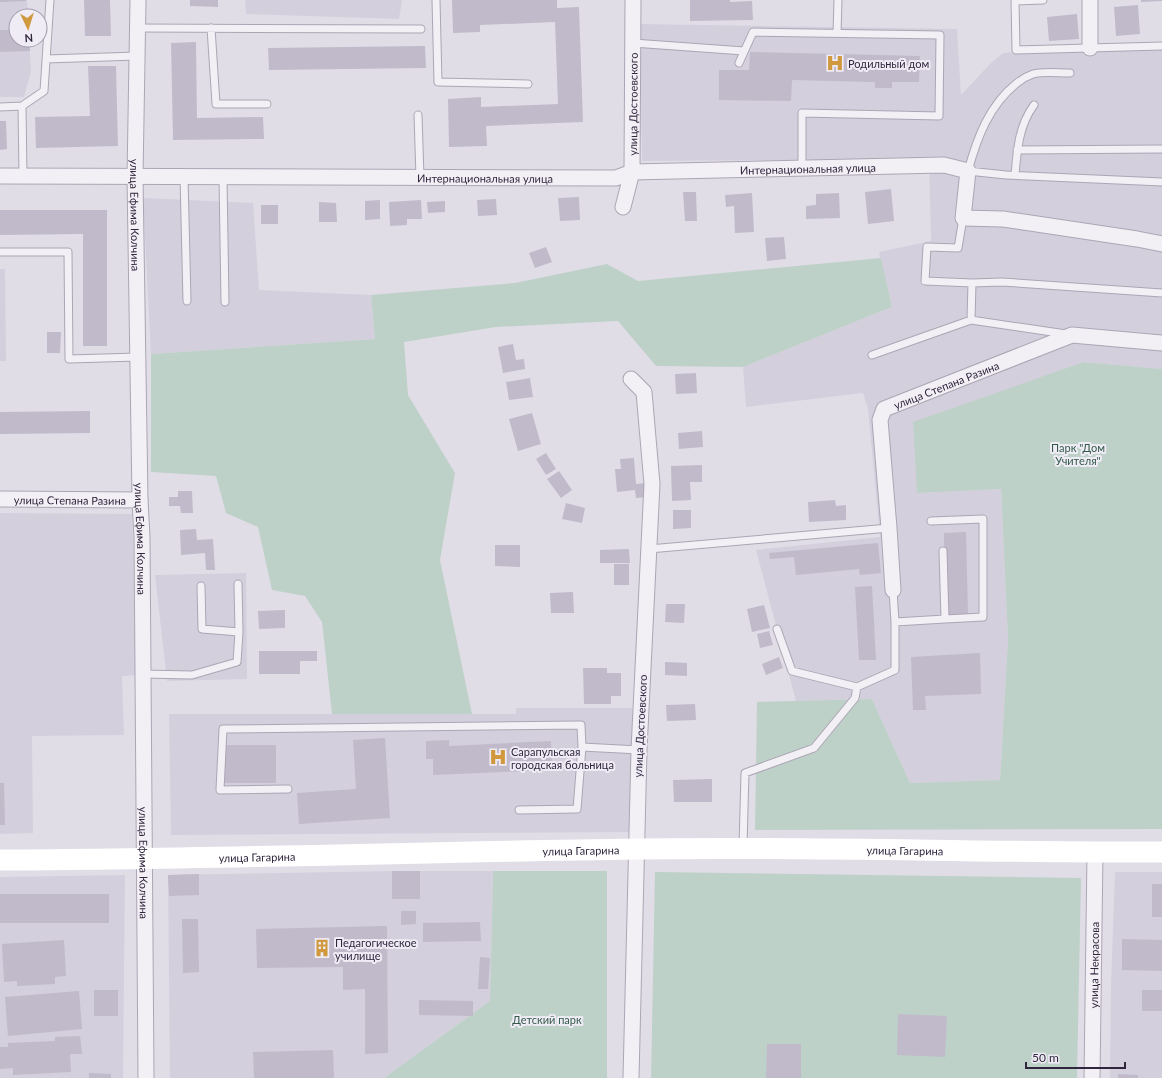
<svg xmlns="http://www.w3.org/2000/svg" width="1162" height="1078" viewBox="0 0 1162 1078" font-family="Lato,sans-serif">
<rect width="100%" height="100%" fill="#e1dde7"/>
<path fill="#d4cfdc" d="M0,0H27L28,16H16V40H29L31,71L24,97H0Z
M245,0H402L399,19L246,14Z
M640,24L957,29L961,95L990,64L1003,53L1064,47L1162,44V369L1084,362L917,493L1001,489L1008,639L1000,780L910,783L872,699L796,701L756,550L880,537L868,409L863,393L746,407L743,367L892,307L879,252L931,241L929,157L922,159L642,161Z
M143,198L253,203L259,290L371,295L375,339L151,354Z
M0,269H5L6,361H0Z
M0,513L132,514L138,675L122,676L124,735L32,736L33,833L0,834Z
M246,573L247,679L167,681L155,575Z
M516,708H632L634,832L171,835L169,714H516Z
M392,871H493L490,1001L384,1078H170L168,875Z
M1115,872H1162V1078H1110L1111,984Z
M125,875L123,1078H0V877Z"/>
<path fill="#bed1c8" d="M881,258L892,307L743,367L656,366L618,321L496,327L404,342L408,395L455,473L440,560L472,714H332L322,622L305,596L272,590L258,527L226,513L216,476L151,472V354L375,339L371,295L515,283L607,264L638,281Z
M1084,362L1162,369V829L755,830L757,702L872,699L910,783L1000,780L1008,639L1001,489L917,493L913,422Z
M493,871H607V1078H384L490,1001Z
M655,872L1081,878L1077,1078H651Z"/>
<path fill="#c0baca" d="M0,0H26V1L0,2Z
M84,0H110L111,36H85Z
M190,0H218V7L190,6Z
M452,0H557V8L579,7L583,122L486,126L487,146L449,147L448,99L481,97V107L558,104L555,22L480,25V32L453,33Z
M690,0H730V2L752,1L753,20L690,21Z
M1141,0H1162V1L1141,2Z
M1138,5L1140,34L1116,36L1114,7Z
M1077,14L1079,39L1049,41L1047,17Z
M0,30H16V40H29L30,51L0,52Z
M196,42L197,118L263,117L264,139L173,140L171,43Z
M425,46L426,68L269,70L268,48Z
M750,52L920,56L919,82H892V88H875V82L792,80L791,101L719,100V70H749Z
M88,66H116L118,146L36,148L35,117L90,116Z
M0,121H6L7,149L0,150Z
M891,189L894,221L868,224L865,192Z
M683,192H696L697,221H685Z
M752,193L754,232L735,233L734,206L726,207L725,195Z
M839,193L840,218L806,219V206L816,205V194Z
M579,197L580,220L560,221L558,198Z
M496,199L497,215L478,216L477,200Z
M380,200V219L365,220V201Z
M421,200L422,219H407V225L390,226L389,202Z
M445,201V212L428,213L427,202Z
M319,202L336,203L337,222H319Z
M261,205H278V224H261Z
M0,210H107V346H83V234L0,235Z
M784,237L786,259L767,261L765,238Z
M546,247L552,262L535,268L529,253Z
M47,332H61L60,353H47Z
M513,344L516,360L524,359L525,369L503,373L498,347Z
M696,373L697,393L676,394L675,374Z
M530,378L533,397L509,400L506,382Z
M90,411V433L0,434V412Z
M532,413L541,444L518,451L509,419Z
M702,431L703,447L679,449L678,433Z
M546,453L556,469L546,475L536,459Z
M634,458L636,484L646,483L647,497L636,498L635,490L617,492L615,469H621L620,459Z
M702,465V482H690L691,500L672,501L671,466Z
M559,471L572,490L561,498L547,479Z
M178,491H192L193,513H181L180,506H169V497H178Z
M835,500L836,506L846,505V520L809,522L808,502Z
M566,503L585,508L582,523L562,519Z
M673,510H691V528L673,529Z
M196,529L197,540L213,539L215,570H206L205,553L181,555L180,530Z
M966,532L968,615H945L944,533Z
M878,543L881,573L860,575L859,569L796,575L794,557L770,559L769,553Z
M495,545H520V567L495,566Z
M629,549L630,563H600V550Z
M614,564H629V585H614Z
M872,586L876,660H859L855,587Z
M573,592L574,613H551L550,593Z
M666,604H685L684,623L665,622Z
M764,605L770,628L752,632L747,609Z
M285,610V628L259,629L258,611Z
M769,631L773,645L760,648L757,634Z
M259,651H317V661H300V674H259Z
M980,653L981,694L925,696L926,710H913L911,657Z
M779,657L783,668L766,675L762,664Z
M665,662L687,663V676L665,675Z
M583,668H607V673H621V696H611V704H584Z
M695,704L696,720L667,721L666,705Z
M385,738L390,818L299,824L297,793L356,789L353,740Z
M449,740V746L551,741L552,770L433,775V759H426V741Z
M225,745H276V783H225Z
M712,779V802H674L673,780Z
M0,783H4L5,825H0Z
M392,871H420V899H392Z
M199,874V895L169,896L168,875Z
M1152,884H1162V917H1152Z
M0,894H109V923H0Z
M401,911H416V924L401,925Z
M182,919H198L199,972L183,973Z
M480,922L481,941L423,942V923Z
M387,926L388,1053L365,1054V989L343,990V967L257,968L256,929Z
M1122,939L1162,940V971L1122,970Z
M64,940L66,976L55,977V984L17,986V981L4,982L2,944Z
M480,957L490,958L488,989H478Z
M94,990H118V1016H94Z
M1142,990H1162V1011H1142Z
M79,991L82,1029L8,1036L5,997Z
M419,1000L473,1001V1016L419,1015Z
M898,1014L947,1016L945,1057L897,1055Z
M80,1036L82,1054H70L71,1072L13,1075V1068L0,1069V1047H8V1043L55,1041V1037Z
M767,1044H801V1078H766Z
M333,1050L334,1078H254L253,1052Z
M89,1073L111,1074V1078H89Z
M1118,1074L1138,1075V1078H1118Z"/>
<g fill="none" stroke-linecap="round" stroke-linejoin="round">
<g stroke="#aca6b4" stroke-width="9">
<path id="lane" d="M436,0L438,82L528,84
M1043,0L1015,1L1016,50L1162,46
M137,28L421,29
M211,28L216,104H267
M837,33L838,0
M633,43L744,51
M46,59L137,56
M739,63L753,32L940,35L939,116L802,113V168
M1070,73C1059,73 1043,71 1033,74C1027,76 1022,79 1017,83C989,105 977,138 968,171L1006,175L1162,182
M0,107L22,106
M418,115L420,178
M1017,150L1162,149
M1015,175C1017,150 1019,125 1034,105
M23,176L22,106L44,91L50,0
M184,177L187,301
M223,178L225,302
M963,218L958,248L927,247L925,281L972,283
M0,252H68L69,359L138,357
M971,320L1066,334
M872,355L971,320L972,283L1002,282L1162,293
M931,521L983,519V617L945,619
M649,549L889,528
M201,586L202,629L239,632
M893,590L895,622L945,619L943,551
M777,629L792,671L857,687L895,670V622
M143,674L192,675L237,662L239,632L238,584
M288,789L220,790L223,729L581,725L582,747L639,750
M519,810L577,809L582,747
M743,846L745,773L814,748L855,698L857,687"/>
</g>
<g stroke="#aca6b4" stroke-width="17">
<g id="street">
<path id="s1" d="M138,0L135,177L140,500L142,537L146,1078"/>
<path d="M1090,48V0"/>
<path id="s2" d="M0,176L616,178L632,172L944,165L968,171L963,218L1003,219L1137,239L1162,244"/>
<path id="s3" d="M623,207L632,172L633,0"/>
<path d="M631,379L644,392L652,484L639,750L631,1078"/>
<path id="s4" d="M0,499L140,500"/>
<path id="s5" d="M893,590L889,528L880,420L884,409L1072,335L1162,343"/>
<path id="s6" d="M1092,1078L1095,852"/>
</g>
</g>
<use href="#lane" stroke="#f2eff5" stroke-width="7"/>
<use href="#street" stroke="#f2eff5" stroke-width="15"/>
<path stroke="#fff" stroke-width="21" id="s7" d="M0,860C212,859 424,852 636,849C812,846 987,853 1162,852"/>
</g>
<defs>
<g id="hospital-bare" transform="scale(1.38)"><path d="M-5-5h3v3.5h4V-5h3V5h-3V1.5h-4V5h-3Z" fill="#d0993e" stroke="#efecf5" stroke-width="2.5" paint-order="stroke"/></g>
<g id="building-bare" transform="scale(1.38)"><path d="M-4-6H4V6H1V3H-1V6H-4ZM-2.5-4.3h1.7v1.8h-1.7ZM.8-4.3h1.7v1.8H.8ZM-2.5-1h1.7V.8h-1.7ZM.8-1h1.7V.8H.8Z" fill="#d0993e" stroke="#efecf5" stroke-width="2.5" paint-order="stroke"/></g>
</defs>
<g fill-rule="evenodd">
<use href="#hospital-bare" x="835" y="63"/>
<use href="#hospital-bare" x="498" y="757"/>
<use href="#building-bare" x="322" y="948"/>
</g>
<g text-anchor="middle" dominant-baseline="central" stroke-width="4" stroke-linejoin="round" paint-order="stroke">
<g font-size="11" fill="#30263e" stroke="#efecf5" text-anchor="start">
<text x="848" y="63">Родильный дом</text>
<text x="511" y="751">Сарапульская<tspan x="511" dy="13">городская больница</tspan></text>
<text x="335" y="942">Педагогическое<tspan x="335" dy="13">училище</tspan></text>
</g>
<g font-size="11" fill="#30263e" stroke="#efecf5">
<text stroke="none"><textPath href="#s3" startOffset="104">улица Достоевского</textPath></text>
<text stroke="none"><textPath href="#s2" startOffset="809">Интернациональная улица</textPath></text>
<text stroke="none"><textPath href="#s2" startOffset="485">Интернациональная улица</textPath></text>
<text stroke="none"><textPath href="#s1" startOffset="215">улица Ефима Колчина</textPath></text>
<text stroke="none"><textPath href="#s5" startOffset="249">улица Степана Разина</textPath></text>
<text stroke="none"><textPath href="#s4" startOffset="70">улица Степана Разина</textPath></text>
<text stroke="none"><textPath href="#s1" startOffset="539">улица Ефима Колчина</textPath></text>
<text transform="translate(640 726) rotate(-87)">улица Достоевского</text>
<text stroke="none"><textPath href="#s7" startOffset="581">улица Гагарина</textPath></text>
<text stroke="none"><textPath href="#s7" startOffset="905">улица Гагарина</textPath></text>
<text stroke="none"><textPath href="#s7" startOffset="257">улица Гагарина</textPath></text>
<text stroke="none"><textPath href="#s1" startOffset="863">улица Ефима Колчина</textPath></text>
<text stroke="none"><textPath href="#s6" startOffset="113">улица Некрасова</textPath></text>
</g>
<g font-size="11" fill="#335a4a" stroke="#efecf5">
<text x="1078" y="447">Парк "Дом<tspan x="1078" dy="13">Учителя"</tspan></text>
<text x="547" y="1019">Детский парк</text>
</g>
</g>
<g transform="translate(28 28) rotate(176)"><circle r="19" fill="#efecf5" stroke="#a39dac"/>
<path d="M0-3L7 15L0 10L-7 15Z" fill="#d0993e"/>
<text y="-6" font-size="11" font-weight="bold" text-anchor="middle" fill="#30263e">N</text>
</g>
<path d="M1026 1062v6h99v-6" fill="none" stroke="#30263e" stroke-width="2"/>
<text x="1032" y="1062" font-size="12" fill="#30263e" stroke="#efecf5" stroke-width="3" paint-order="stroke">50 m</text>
</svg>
